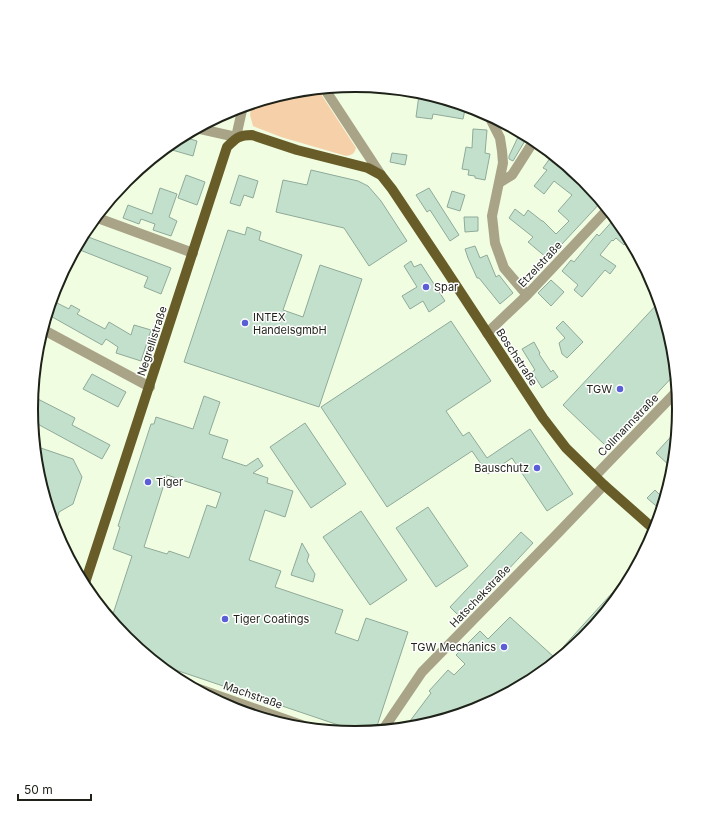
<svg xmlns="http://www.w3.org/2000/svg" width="711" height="818" viewBox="0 0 711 818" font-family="Inter,sans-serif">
<rect width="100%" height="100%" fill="#f0fde1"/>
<path fill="#f6d0a8" d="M317,88L356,148C354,154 352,155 346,156L281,137L253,126L250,115L252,103L292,91Z"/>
<path fill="#c3e0cd" stroke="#8faa99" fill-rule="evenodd" d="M419,95L443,98L466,105L463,119L433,114L432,119L416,117Z
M473,129L487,130L485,153L490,154L485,180L475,178V176L468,175L469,170L462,169L466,147L472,148Z
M519,135L526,139L513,161L509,159V156Z
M180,136L197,141L193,156L165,148Z
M392,153L407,155L405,165L390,162Z
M553,154L562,161L560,164L569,170L566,174L581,186L586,180L602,201L549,258L548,257L547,258L528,242L533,237L509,218L515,209L524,216L528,210L542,221H543L556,234L569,221L558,211L572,195L554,181L544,194L534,186L547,170L543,168Z
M311,170L358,181L368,186L381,201L407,241L369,266L344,228L276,212L283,180L307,185Z
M186,175L205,182L197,205L178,198Z
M239,175L258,181L253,198L244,195L240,206L230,203Z
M160,188L177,194L169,217L177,221L171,236L153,230L155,224L141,219L139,224L123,218L128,205L152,214Z
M429,188L459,235L450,241L430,210L427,212L416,195Z
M452,191L465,195L460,211L447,207Z
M464,217H478V231L465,232Z
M616,217L625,229L630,238L624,245L616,238L613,241L612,240L600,255L616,266L610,274L605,270L582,297L574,290L578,285L562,271L571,260L574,262L597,234L599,236Z
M247,227L261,232L259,240L302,255L283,310L303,317L320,265L362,279L319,407L184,362L228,230L245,235Z
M83,235L171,268L161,294L144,287L148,277L75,248Z
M475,246L480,258L487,255L496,277L499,275L513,293L500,304L479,278H477L468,258L465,249Z
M411,261L414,267L421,264L445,301L429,312L423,301L410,309L402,296L417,287L404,266Z
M551,280L564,292L551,306L538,293Z
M51,300L69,309L71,305L80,310L77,314L105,329L109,322L131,335L134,325L151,330L141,361L116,353L118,347L106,339L102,345L47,314Z
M660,301L674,346L676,373L607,447L563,405Z
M451,321L491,381L446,411L463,436L469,432L487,458L530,429L573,494L547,511L512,458L488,474L472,451L387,507L321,407Z
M563,321L583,342L567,358L562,354L559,343L565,338L556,328Z
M534,342L540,353L539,354L551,372L553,370L558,377L542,388L532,372L535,370L522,349Z
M92,374L126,392L118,407L83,389Z
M32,396L75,418L72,425L110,445L102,459L32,421L31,409Z
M204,396L220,402L209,434L228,440L222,458L246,466L258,458L263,466L253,473L268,478L267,483L293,491L285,517L265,510L249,560L281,571L275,587L343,610L335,633L358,641L366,618L408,632L375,732L362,733L158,664L126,638L111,620L132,556L113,549L120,527L118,526L151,424H154L156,417L193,429ZM167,475L221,493L216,508L207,505L189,558L169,551L167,554L144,547Z
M305,423L346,484L311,508L270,447Z
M678,429L674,470L656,453Z
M35,446L73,459L82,477L73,504L59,512L54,529L37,472Z
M655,490L665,500L662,511L647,498Z
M428,507L468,566L436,587L396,528Z
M361,511L407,580L370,605L323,537Z
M521,532L533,543L462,619L450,607Z
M302,543L309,555L307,561L315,574L313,582L291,575Z
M632,571L634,573L625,589L585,639L536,679L479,709L419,727L404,729L431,693L429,691L448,670L454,675L465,664L456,655L480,631L488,639L510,617L554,657Z"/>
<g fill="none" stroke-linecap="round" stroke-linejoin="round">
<path stroke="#a9a388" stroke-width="10" d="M324,88L381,175
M488,114L500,138L502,151L503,163L492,216L495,243L504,268L527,295
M196,128L236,137L243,106
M499,183L512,175L535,139
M95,217L193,253
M42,329L150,387
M487,333L527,295L609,208
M595,476L678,390
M185,684L313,729
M382,731L422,672L559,532L604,485"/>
<path stroke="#685d28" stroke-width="10" d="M84,586L227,147C236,138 239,135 252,135L297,150L368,168L381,175L392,189L446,270L543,418L566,448L604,485L656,531"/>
</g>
<g fill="#5b5fd7" stroke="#fff" stroke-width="1.5">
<circle cx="426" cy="287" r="4"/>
<circle cx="245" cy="323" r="4"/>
<circle cx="620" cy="389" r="4"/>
<circle cx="537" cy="468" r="4"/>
<circle cx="148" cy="482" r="4"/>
<circle cx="225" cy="619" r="4"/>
<circle cx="504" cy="647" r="4"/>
</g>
<g text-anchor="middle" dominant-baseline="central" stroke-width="3" stroke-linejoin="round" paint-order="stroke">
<g font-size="11" fill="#1e2218" stroke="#fff">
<text transform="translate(540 264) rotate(-47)">Etzelstraße</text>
<text transform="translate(152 341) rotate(-72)">Negrellistraße</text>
<text transform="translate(517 357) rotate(57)">Boschstraße</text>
<text transform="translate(628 425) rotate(-46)">Collmannstraße</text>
<text transform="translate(480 596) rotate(-46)">Hatschekstraße</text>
<text transform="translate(253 695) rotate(19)">Machstraße</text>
</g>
<g font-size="11" fill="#1e2218" stroke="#fff" text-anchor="start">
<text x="434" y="287">Spar</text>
<text x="253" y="317">INTEX<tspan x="253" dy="13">HandelsgmbH</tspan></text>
<text x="612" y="389" text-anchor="end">TGW</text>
<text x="529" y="468" text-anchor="end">Bauschutz</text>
<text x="156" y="482">Tiger</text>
<text x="233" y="619">Tiger Coatings</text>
<text x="496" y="647" text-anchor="end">TGW Mechanics</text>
</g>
</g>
<path d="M0 0H711V818H0ZM38 409a317 317 0 1 1 634 0a317 317 0 1 1-634 0Z" fill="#fff" fill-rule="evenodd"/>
<path fill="none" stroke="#1e2218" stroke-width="2" d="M38 409a317 317 0 1 1 634 0a317 317 0 1 1-634 0Z"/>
<path d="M18 794v6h73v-6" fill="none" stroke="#1e2218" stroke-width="2"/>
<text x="24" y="794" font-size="12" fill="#1e2218" stroke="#ffffff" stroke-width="3" paint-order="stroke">50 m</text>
</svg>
